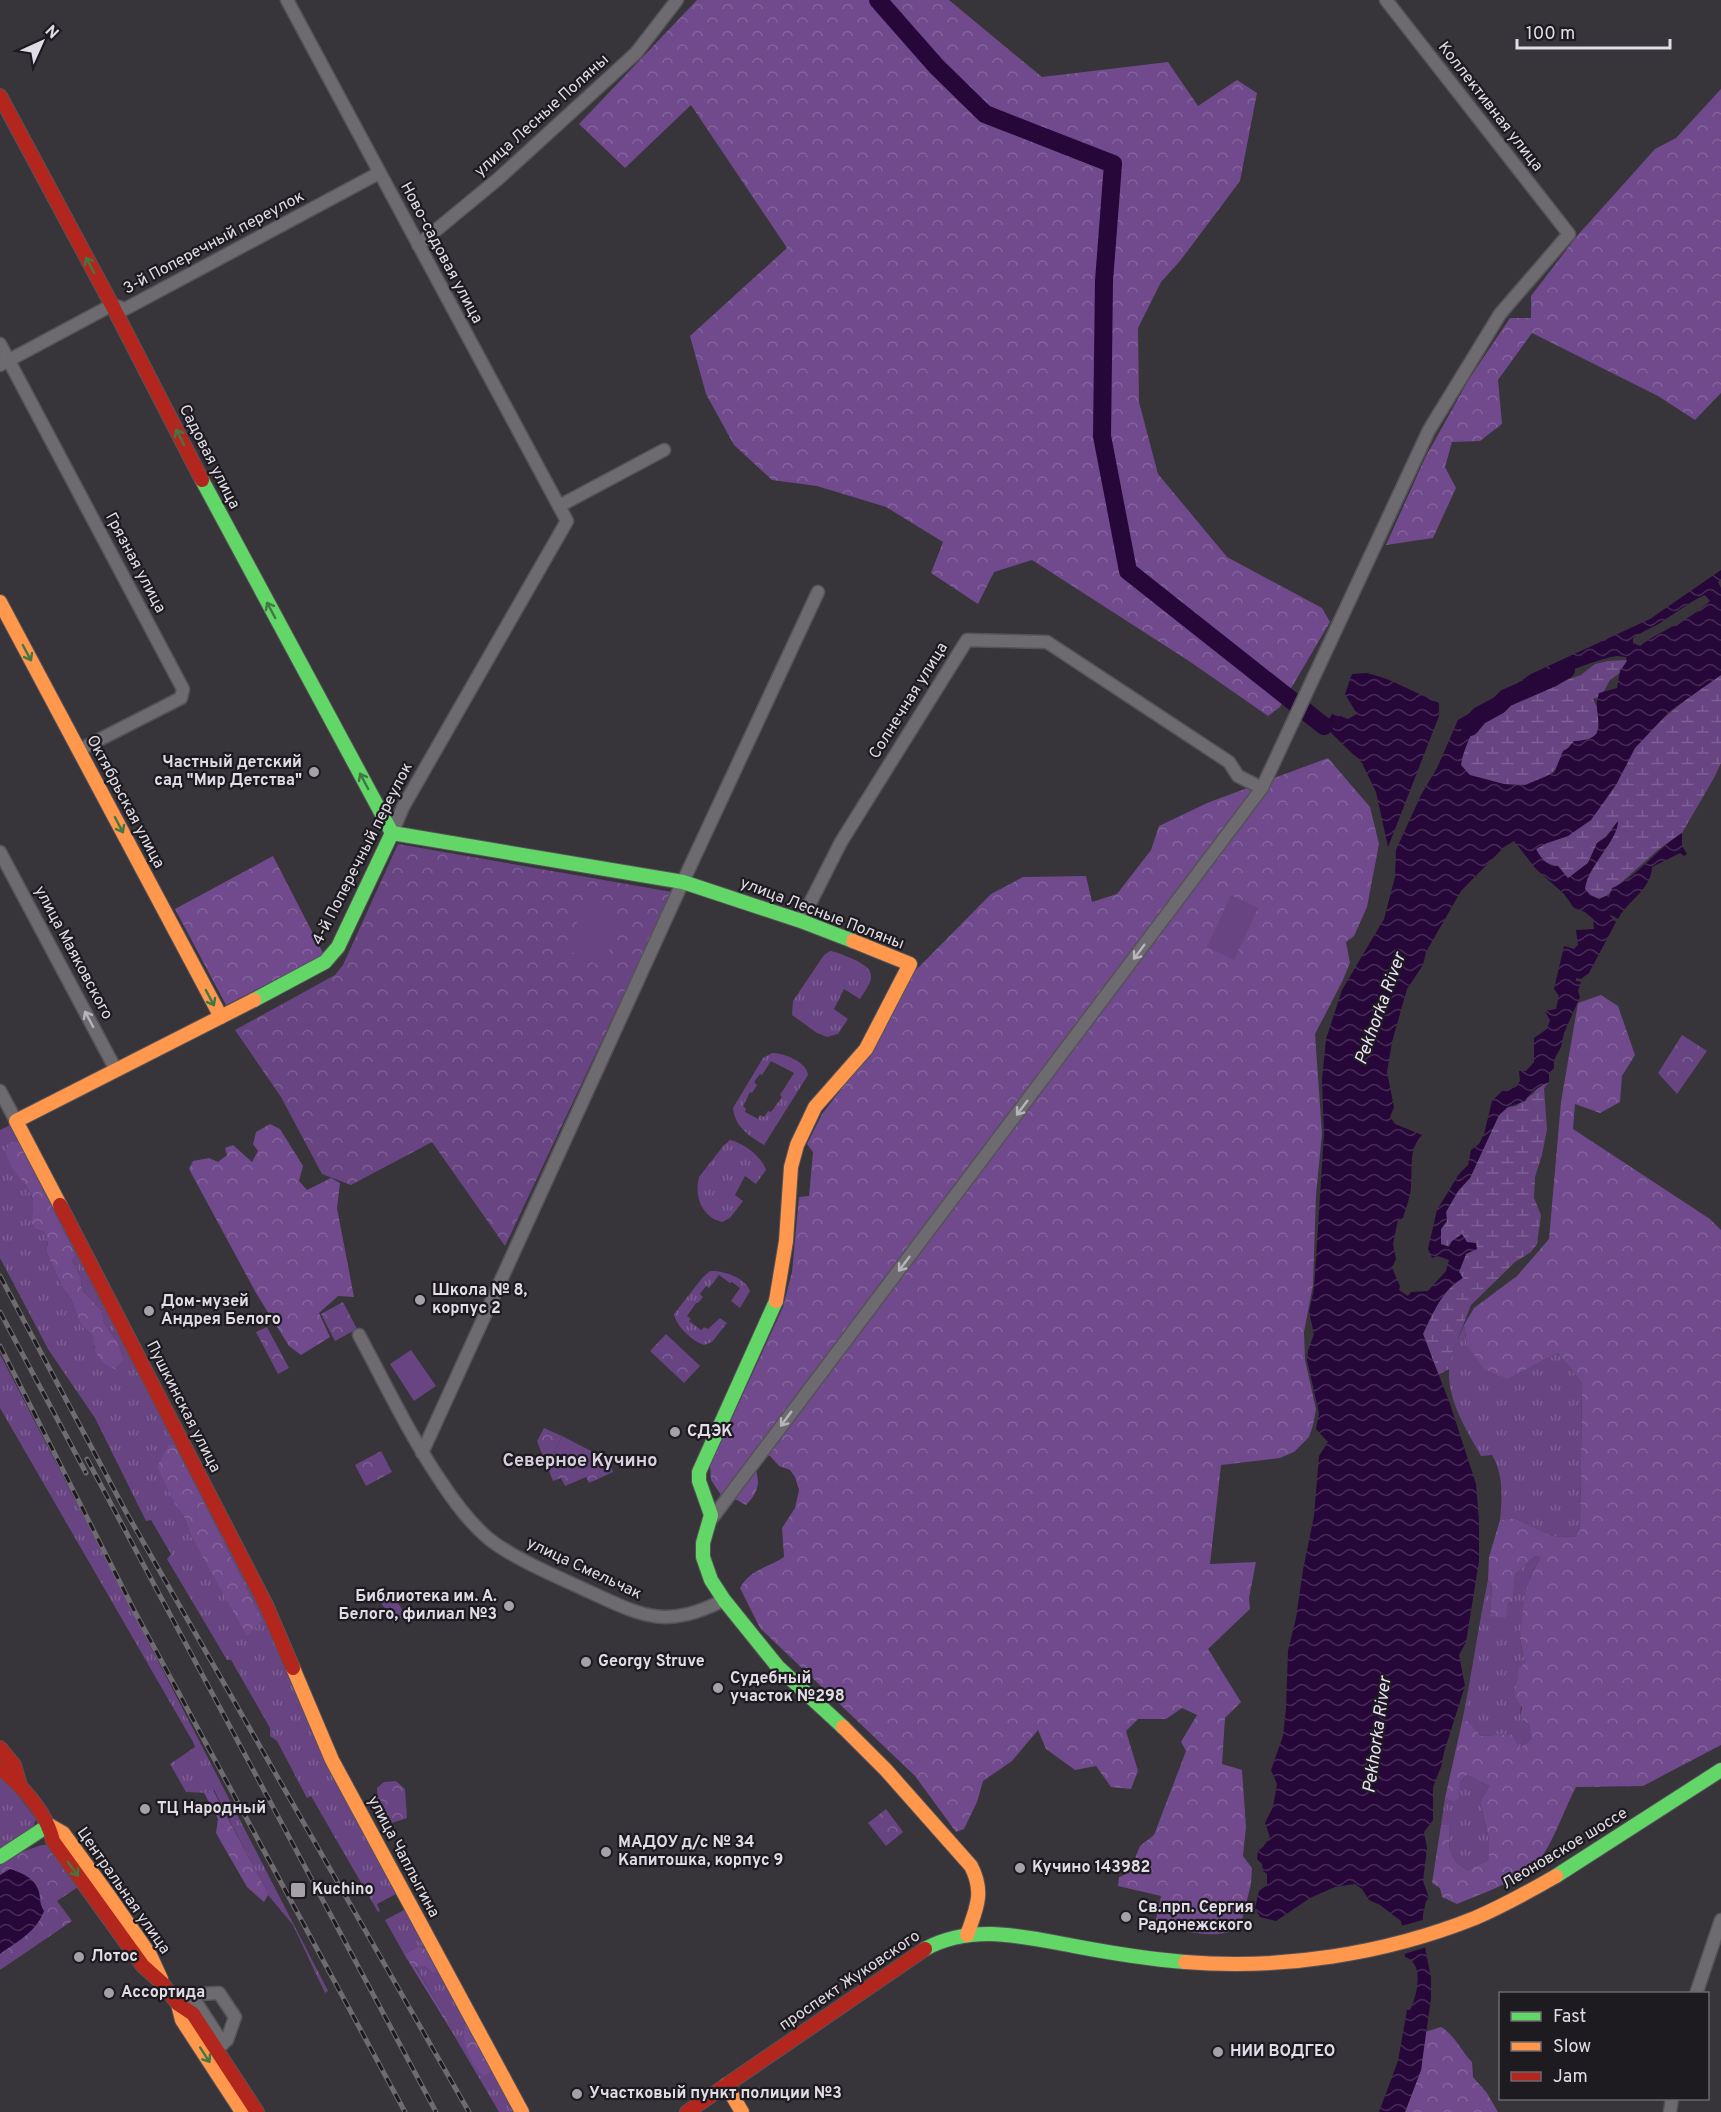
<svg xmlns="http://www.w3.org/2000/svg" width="1721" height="2112" viewBox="0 0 1721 2112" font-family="Overpass,sans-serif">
<defs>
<pattern id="grass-tufts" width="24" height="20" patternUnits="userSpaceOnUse" patternTransform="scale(1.5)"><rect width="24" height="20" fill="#684582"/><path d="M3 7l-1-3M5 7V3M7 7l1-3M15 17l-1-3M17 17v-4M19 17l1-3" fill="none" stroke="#7d5f94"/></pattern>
<pattern id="forest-crowns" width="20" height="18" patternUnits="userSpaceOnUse" patternTransform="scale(1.5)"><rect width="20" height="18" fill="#704a8c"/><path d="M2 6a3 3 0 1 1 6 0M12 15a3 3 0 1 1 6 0" fill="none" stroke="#84649c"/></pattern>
<pattern id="wetland-marsh" width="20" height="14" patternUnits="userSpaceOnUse" patternTransform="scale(1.5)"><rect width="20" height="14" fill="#684582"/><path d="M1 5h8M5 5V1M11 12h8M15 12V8" fill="none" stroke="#7d5f94"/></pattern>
<pattern id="park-crowns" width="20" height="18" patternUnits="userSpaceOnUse" patternTransform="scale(1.5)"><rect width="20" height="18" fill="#684582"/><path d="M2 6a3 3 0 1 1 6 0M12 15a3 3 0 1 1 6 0" fill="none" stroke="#7d5f94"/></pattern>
<pattern id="water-waves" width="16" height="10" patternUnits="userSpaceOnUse" patternTransform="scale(1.5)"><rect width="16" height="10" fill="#270739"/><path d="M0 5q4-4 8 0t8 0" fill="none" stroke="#462b56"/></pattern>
</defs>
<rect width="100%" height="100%" fill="#37343a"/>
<path fill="url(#grass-tufts)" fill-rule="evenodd" d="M830,951C838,952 845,956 853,959C879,971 873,979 860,999L844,989L834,1009L848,1019L838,1034L827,1037L817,1033L792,1015L793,1001L824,955Z
M772,1053C784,1053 807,1062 808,1075L764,1145C749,1136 735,1127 733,1108L763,1058ZM771,1061L794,1073L780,1095L782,1097L771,1112L768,1111L764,1117L760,1115L758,1119L745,1112L746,1109L743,1106L750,1092L752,1093L757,1085L754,1082L760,1074L762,1075Z
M12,1124L267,1618L398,1893L377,1904L380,1911L378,1912L311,1796L307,1798L277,1741L270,1736V1728L231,1660H227L167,1559L171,1554L151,1520L146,1521L95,1418L48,1349L0,1258V1130ZM26,1182L72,1260L81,1278L82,1290L102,1311L104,1323L117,1341L94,1348L93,1336L81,1325L71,1299L62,1287L46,1251L48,1241L44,1232L35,1229V1206ZM183,1514L248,1635L191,1536Z
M730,1140C744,1143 762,1157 766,1170L756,1184L745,1176L735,1195L743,1201L730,1218L722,1222C702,1217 694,1197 699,1177L724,1145Z
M710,1271C723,1270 746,1278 750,1291L740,1308L731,1301L740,1288L732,1282L730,1283L719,1275L709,1288L706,1286L700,1294L703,1297L698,1303H696L687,1316L691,1319L689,1321L701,1330L704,1327L708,1329L720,1318L727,1323L712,1342L704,1345C692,1341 676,1326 674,1314L703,1277Z
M1464,1325L1467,1345L1508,1379L1558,1353L1582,1383L1580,1530L1575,1537L1553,1536L1514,1518L1500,1520C1502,1498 1504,1475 1492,1455L1481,1456C1467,1431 1447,1400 1449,1369C1450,1354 1458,1339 1464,1325Z
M0,1354L328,1991L325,1993L293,1925L268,1895L214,1790L208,1793L186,1792L170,1764L195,1747L193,1742L0,1408Z
M1535,1556L1540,1558L1529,1580L1520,1638L1525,1663L1520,1716L1529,1725L1531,1739L1520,1748L1510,1734L1481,1736L1467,1722H1462C1472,1674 1478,1627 1488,1580L1492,1583L1490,1616L1513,1601L1515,1575Z
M0,1772L36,1819L33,1828L0,1851Z
M1467,1775L1489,1786L1480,1802L1489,1839V1860L1467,1870C1448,1859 1448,1846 1450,1825H1441L1445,1798L1453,1802L1460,1782Z
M406,1909L428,1951L420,1946L404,1954L385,1920Z
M415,1966H424L434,1974L439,1970L515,2112H499L452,2032L448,2021Z"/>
<path fill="url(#forest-crowns)" d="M697,0H949L1042,77L1168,62L1198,106L1237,80L1257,93L1240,181L1180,261L1161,282L1138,328L1139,402L1158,474L1227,557L1322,608L1330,622L1280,707L1268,716L1189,661L1032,560L994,572L978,604L931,573L943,542L886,507L817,486L772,480L734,445L706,394L690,336L787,248L691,105L625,168L579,124Z
M1721,89V393L1695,420L1658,396L1532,333L1498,380L1502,424L1480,441L1452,442L1445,467L1456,488L1433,538L1386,545L1425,458L1469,379L1510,318H1531V296L1577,236L1655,149L1676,138Z
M1328,758L1370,807L1379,844L1367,907L1354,936L1346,942L1350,963L1342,982L1315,1034L1322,1134L1316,1195L1313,1285L1304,1332L1305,1360L1316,1409L1313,1425L1309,1437L1294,1452L1280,1458L1221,1465L1210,1564L1256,1562L1249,1598L1250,1609L1208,1649L1241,1702L1225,1718L1222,1764L1242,1770L1246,1827L1243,1856L1252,1868L1251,1884L1240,1928C1213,1941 1184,1931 1155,1924L1161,1896L1118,1886L1119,1877L1129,1873L1140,1846L1154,1835L1186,1751L1181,1742L1197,1715L1182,1708L1166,1719H1138L1126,1731L1138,1771L1131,1789L1111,1787L1096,1766L1075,1770L1046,1749L1038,1730L1012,1761L983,1781L977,1802L964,1829L956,1832L915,1776L760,1628L740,1588C750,1569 768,1568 784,1557L782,1528L795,1508L799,1490L795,1477L790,1470L779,1466L770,1456L760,1453L753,1461C760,1480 761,1490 746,1505L737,1500L723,1498L711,1480L710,1466L783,1307L792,1272L799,1197L809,1196L813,1152L807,1144L822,1114L876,1044L908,978L991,894L1023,877L1086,876L1092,902L1117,894L1151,850L1159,826L1207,803Z
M273,856L324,955L226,1005L175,909Z
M1601,995L1618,1006L1635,1055L1622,1076L1620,1102L1600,1113L1575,1104L1573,1129L1710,1219L1721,1230V1745L1643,1786L1576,1787C1565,1808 1555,1837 1543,1855C1526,1879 1484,1893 1457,1904L1442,1897L1440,1888L1432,1883L1441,1825H1450C1448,1846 1448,1859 1467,1870L1489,1860V1839L1480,1802L1489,1786L1467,1775L1460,1782L1459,1798L1453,1802L1445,1798L1462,1722L1467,1721L1481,1736L1511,1734L1520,1748L1531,1739L1529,1725L1520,1716L1522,1708L1515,1696L1519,1668L1525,1663L1520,1638L1525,1594L1529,1580L1540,1558L1535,1556L1515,1575L1513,1601L1508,1604L1505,1618L1490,1616L1492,1583L1488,1580L1489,1557L1500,1520L1514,1518L1553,1536L1575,1537L1580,1530L1582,1383L1558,1353L1508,1379L1484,1369L1467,1345L1464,1325L1474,1308L1517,1276L1549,1239L1561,1102L1578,1003Z
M270,1124L280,1129L303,1166L299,1181L307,1190L331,1178L340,1183L337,1208L354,1297L338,1296L319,1313L330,1337L301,1355L289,1346L256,1293L189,1169L193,1161L209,1158L218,1162L227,1155L225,1148L233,1145L252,1162L258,1151L253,1144L256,1132Z
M11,1142H19L75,1254L72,1260L81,1278L82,1290L102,1311L104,1323L117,1341L123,1360L115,1369C99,1363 94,1353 93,1336L81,1325L71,1299L62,1287L46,1251L48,1242L44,1232L35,1229L31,1222C37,1198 31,1191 16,1173C11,1167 8,1158 5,1151Z
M169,1445H175L262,1620L247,1636L191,1536L183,1514L175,1504L157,1467Z
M213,1790L267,1892L268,1895L264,1902L247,1887L216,1833L218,1819L203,1791L208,1793Z
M420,1946L428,1951L439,1970L434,1974L424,1966L415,1967L448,2021L452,2032L404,1954Z
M467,2023L492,2070L484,2076C470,2064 461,2043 465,2025Z
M1441,2027C1455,2035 1461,2051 1472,2062L1473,2077L1487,2093L1498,2112H1405L1421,2070L1425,2032Z"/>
<path fill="url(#wetland-marsh)" d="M1626,660L1628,667L1610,680L1601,696L1593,699L1601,715L1595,741L1529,789L1498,785L1463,774L1459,759L1471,734L1482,717L1516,697L1581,675L1595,664L1608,661Z
M1721,675V763L1714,778L1682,833L1659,849L1606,896L1599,899L1590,895L1585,889L1586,879L1611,840L1617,822L1607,836L1597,843L1588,863L1568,879L1540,858L1535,849L1547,843L1568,836L1627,765C1631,738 1698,690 1721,675Z
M1549,1082L1544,1088L1547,1129L1542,1155L1535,1177L1534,1198L1541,1215L1537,1244L1531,1252L1515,1262L1471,1305L1453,1351L1449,1369L1438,1375L1423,1334C1433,1314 1442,1290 1462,1278L1459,1272L1466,1254L1467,1242L1452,1241L1448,1246L1440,1244L1441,1229L1447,1221L1446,1212L1458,1191L1470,1178L1499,1115L1508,1107L1516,1106L1534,1093L1538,1087Z"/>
<path fill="url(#park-crowns)" d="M398,844L672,892L505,1246L432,1142L351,1185L322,1174L281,1097L235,1030L335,975L343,965Z
M1682,1035L1707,1051L1677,1094L1658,1073Z
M343,1302L357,1329L335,1341L321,1314Z
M267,1327L289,1368L278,1374L256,1332Z
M666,1334L700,1366L684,1383L650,1351Z
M544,1428L562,1436L554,1452L585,1467L593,1452L608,1459L613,1472L589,1483L586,1477L565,1486L561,1478L553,1481L537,1441Z
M381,1451L392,1472L366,1486L355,1465Z
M396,1781L405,1789L407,1818L392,1823L378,1807L377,1788L384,1782Z
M886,1809L903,1832L886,1846L868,1823Z
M42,1845H49L81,1885L57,1901L72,1921L0,1970V1864L15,1854Z"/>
<path fill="#684582" d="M1231,895L1258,908L1234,960L1207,947Z
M586,903L623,918L602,967L565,949Z
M411,1350L436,1386L414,1401L390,1364Z
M562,1436L593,1452L586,1468L554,1452Z
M392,1592L405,1615L393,1623L379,1599Z"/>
<path fill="url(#water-waves)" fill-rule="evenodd" d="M1721,570V579L1718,582L1721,588V675L1670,711L1635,748L1616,785L1591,820L1568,836L1547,843L1536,849C1542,860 1546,864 1558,866L1568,878L1588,863L1597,843L1606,837L1618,821C1618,841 1588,865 1585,889L1590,895L1599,899L1606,896L1609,897L1612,888C1634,880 1660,846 1682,833V846L1687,854L1684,856L1680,853L1652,867C1651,890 1627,901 1618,919L1611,915L1610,916L1616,922L1589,973L1581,979L1576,978V981L1581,982L1578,991L1580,997L1564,1033L1561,1047L1554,1060V1068L1549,1073V1082C1540,1086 1530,1092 1525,1101L1508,1107L1499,1115L1470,1178L1458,1191L1446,1212L1447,1221L1441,1229V1244L1449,1247L1452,1241L1462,1234L1467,1242L1476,1243L1477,1249L1466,1254L1459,1272L1463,1278C1442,1290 1433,1313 1423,1334L1450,1404L1476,1484L1479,1521V1561L1466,1642L1459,1655L1465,1686L1444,1752L1441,1767L1433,1787V1820L1424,1832L1427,1848L1423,1881L1429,1898L1426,1901L1423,1915L1422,1932L1431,1978V1998L1421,2070L1405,2112H1379L1398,2061L1407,2010H1410C1417,1996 1425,1963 1405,1957L1401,1921L1380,1905L1369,1900L1362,1889L1355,1884L1335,1887L1310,1898L1276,1921L1260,1917L1255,1908L1259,1891L1267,1885V1874L1263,1871L1262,1864L1257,1859L1258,1851L1263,1847L1270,1837L1265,1823L1273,1807L1277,1784L1271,1770L1283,1736L1286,1708L1288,1651L1296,1618L1303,1570L1314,1516L1319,1456L1328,1442L1316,1429L1319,1413L1307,1360L1308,1351L1314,1334L1309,1312L1314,1289L1324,1134L1322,1080L1326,1039L1342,990L1384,919L1395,877L1396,850L1421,795L1437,768L1458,720L1497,697L1531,674L1650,619ZM1705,595L1710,601C1687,623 1664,628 1640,646L1633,643V638C1642,631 1653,628 1663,621C1677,612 1689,602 1705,595ZM1617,656L1626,657L1627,661L1620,671L1617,688L1599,693C1590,716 1615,739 1574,741L1568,748L1563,751L1554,773L1525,785L1504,784L1470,775L1461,765C1463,751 1472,731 1480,718C1493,699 1593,659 1617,656ZM1514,841L1536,869L1564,894L1574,908L1585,912L1593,919L1594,929L1576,930L1578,945L1574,949L1564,946L1554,989L1559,996L1556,1009L1545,1011L1550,1020L1547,1029L1534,1038V1062L1526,1071H1519L1520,1081L1516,1087L1502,1091L1492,1101L1484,1134L1479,1144L1471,1150L1468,1165L1459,1174L1437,1210L1428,1249L1432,1258L1438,1256L1449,1260L1446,1271L1428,1291L1411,1292L1408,1296L1399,1290L1400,1286L1392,1268L1396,1259L1393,1244L1398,1220L1403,1218C1406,1207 1411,1196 1411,1185C1413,1167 1408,1150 1422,1135L1395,1124L1390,1117L1394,1107L1387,1072L1392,1042L1407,989L1423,965L1426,952L1461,891L1504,847Z
M1367,673L1387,679L1439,703V716L1388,847L1376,792L1362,763L1324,726L1333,713L1348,719L1357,714L1345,694L1352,674Z
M10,1869C22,1873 35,1878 39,1892C41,1901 39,1902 44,1911C36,1932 18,1941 0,1954V1875Z"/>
<path fill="#37343a" d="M1426,1919L1427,1947L1401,1955L1398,1927Z"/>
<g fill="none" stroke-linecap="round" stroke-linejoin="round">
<path stroke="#270739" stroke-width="18" d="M878,0L936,66L985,114L1113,164L1104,281L1102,436L1128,571L1324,726
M1470,727L1479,716L1499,705L1506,698L1552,678L1566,670"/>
<g stroke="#555258" stroke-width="15">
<path id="street" d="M287,0L567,521L403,807L392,833
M418,245L498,179L636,53L677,0
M0,344L183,689L181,698L79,750
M0,365L112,305L125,309L379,173
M559,506L664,450
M0,852L116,1070
M801,921L841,842L967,640L1047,642L1229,762L1238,776L1262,788
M0,1091L16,1121
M359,1335C386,1385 410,1436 442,1483C455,1503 470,1523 489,1539C514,1559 560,1578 590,1592C644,1617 666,1629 724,1600
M422,1453L680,888L818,592
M710,1521L1262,788L1429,430L1500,314L1569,234L1386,0
M1696,1994L1721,1920
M192,1996L223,2044
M178,2004L199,1994L219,1993L235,2017L227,2040L215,2048
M1670,2112L1672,2098"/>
</g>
<g stroke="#555258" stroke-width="16">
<path id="fast" d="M202,480L392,833
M392,833L683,882L801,921L853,941
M254,1000L325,962L338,947L392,833
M776,1301L699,1472V1481L711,1515L703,1543V1557L711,1580L724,1600L778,1667L843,1727
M0,1857L49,1825
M1556,1876L1721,1770
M925,1949C973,1923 1024,1937 1074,1946C1111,1953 1148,1959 1185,1962"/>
</g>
<g stroke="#555258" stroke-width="16">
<path id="slow" d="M0,602L221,1017
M60,1205L16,1121L254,1000
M776,1301L786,1241L791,1167L797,1145L815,1107L866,1049L910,964L853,941
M293,1668L332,1760L522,2112
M843,1727L886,1770L971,1866C985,1893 976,1909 967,1935
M49,1825L63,1833L109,1896L150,1955L161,1979
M1185,1962C1281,1970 1385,1954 1475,1918C1503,1906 1530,1891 1556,1876
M178,2004L182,2020L242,2112
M726,2085L742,2112"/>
</g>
<g stroke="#555258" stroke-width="16">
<path id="jam" d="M0,96L112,305L202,480
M60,1205L266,1605L293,1668
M0,1748L14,1765L20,1785
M0,1768C23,1787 46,1811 53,1841L143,1966L162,1983L178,2004L193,2014L257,2112
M687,2112L925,1949"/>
</g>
<use href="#street" stroke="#6d6a70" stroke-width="12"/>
<use href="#fast" stroke="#63d668" stroke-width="14"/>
<use href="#slow" stroke="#ff974d" stroke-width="14"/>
<use href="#jam" stroke="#b3261e" stroke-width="14"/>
<g stroke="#6e6b71" stroke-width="5">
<path id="rail" d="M0,1276L126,1512L469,2112
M0,1312L86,1473
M0,1346L135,1612L405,2112
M87,1459L436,2112"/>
</g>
<use href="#rail" stroke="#1d1a20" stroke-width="3" stroke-dasharray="9" stroke-linecap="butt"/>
</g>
<defs><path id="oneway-shaft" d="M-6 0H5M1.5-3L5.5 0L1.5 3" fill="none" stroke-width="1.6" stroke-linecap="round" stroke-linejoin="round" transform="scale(1.5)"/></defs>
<g stroke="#407844">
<use href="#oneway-shaft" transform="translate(90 265) rotate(-118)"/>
<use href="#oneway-shaft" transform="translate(180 437) rotate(-117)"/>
<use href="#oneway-shaft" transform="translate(271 610) rotate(-118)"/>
<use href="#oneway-shaft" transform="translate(27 653) rotate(62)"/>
<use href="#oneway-shaft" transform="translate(364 781) rotate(-118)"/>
<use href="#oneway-shaft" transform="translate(119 825) rotate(62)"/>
<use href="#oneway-shaft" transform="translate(210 998) rotate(62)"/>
<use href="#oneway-shaft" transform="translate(73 1869) rotate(54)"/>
<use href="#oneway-shaft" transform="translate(205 2055) rotate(57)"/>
</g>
<g stroke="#b8b4bc">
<use href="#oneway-shaft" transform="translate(1139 952) rotate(127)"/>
<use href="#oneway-shaft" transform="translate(89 1019) rotate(-118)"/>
<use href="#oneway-shaft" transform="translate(1022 1108) rotate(127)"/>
<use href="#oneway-shaft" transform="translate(904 1264) rotate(127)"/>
<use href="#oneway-shaft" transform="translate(786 1419) rotate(126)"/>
</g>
<g fill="#a6a1a9" stroke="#1d1a20" stroke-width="2">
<circle cx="314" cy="772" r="6"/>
<circle cx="420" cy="1300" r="6"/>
<circle cx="149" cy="1311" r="6"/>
<circle cx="675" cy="1432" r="6"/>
<circle cx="509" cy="1606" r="6"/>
<circle cx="586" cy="1662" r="6"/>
<circle cx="718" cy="1688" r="6"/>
<circle cx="145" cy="1809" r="6"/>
<circle cx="606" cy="1852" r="6"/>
<circle cx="1020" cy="1868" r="6"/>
<rect x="290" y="1882" width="16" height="16" rx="3"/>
<circle cx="1126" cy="1917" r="6"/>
<circle cx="79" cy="1957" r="6"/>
<circle cx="109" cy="1993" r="6"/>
<circle cx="1218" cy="2052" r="6"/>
<circle cx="577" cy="2094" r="6"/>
</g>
<g text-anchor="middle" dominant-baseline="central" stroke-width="4.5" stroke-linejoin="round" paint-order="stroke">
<g font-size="16" fill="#e1dce5" stroke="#1d1a20">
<text transform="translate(1490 107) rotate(52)">Коллективная улица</text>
<text transform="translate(542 116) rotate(-42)">улица Лесные Поляны</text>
<text transform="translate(214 243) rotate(-28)">3-й Поперечный переулок</text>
<text transform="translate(441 253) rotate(62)">Ново-садовая улица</text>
<text transform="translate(209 457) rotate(63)">Садовая улица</text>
<text transform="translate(135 563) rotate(62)">Грязная улица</text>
<text transform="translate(909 701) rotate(-58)">Солнечная улица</text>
<text transform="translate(125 802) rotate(62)">Октябрьская улица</text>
<text transform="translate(363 854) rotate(-63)">4-й Поперечный переулок</text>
<text transform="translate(822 914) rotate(21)">улица Лесные Поляны</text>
<text transform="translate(73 953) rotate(62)">улица Маяковского</text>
<text transform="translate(183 1407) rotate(63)">Пушкинская улица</text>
<text transform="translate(584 1569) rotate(25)">улица Смельчак</text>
<text transform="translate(1565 1849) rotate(-31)">Леоновское шоссе</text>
<text transform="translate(403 1857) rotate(62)">улица Чаплыгина</text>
<text transform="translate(123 1891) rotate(55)">Центральная улица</text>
<text transform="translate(850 1981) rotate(-34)">проспект Жуковского</text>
</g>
<g font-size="16" font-weight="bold" fill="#e1dce5" stroke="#1d1a20" text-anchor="start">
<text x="302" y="763" text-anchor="end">Частный детский<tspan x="302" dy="18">сад "Мир Детства"</tspan></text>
<text x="432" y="1291">Школа № 8,<tspan x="432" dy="18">корпус 2</tspan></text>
<text x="161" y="1302">Дом-музей<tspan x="161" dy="18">Андрея Белого</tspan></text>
<text x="687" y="1432">СДЭК</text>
<text x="497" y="1597" text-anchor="end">Библиотека им. А.<tspan x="497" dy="18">Белого, филиал №3</tspan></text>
<text x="598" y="1662">Georgy Struve</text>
<text x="730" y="1679">Судебный<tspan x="730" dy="18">участок №298</tspan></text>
<text x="157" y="1809">ТЦ Народный</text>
<text x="618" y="1843">МАДОУ д/с № 34<tspan x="618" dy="18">Капитошка, корпус 9</tspan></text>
<text x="1032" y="1868">Кучино 143982</text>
<text x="312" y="1890">Kuchino</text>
<text x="1138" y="1908">Св.прп. Сергия<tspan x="1138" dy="18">Радонежского</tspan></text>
<text x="91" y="1957">Лотос</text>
<text x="121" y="1993">Ассортида</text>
<text x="1230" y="2052">НИИ ВОДГЕО</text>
<text x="589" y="2094">Участковый пункт полиции №3</text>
</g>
<g font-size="18" font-style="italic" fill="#eadff4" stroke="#1d1a20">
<text transform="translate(1381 1009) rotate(-70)">Pekhorka River</text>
<text transform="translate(1378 1735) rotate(-82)">Pekhorka River</text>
</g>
<g font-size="18" font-weight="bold" fill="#d7cedf" stroke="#1d1a20">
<text x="580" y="1461">Северное Кучино</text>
</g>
</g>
<rect x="1499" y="1992" width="210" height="108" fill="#1d1a20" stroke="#6b686f" stroke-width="1.5"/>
<rect x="1511" y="2012" width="30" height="9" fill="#63d668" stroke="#6b686f" stroke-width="1.5"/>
<text x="1553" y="2022" font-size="18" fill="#e1dce5">Fast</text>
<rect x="1511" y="2042" width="30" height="9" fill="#ff974d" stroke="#6b686f" stroke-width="1.5"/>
<text x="1553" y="2052" font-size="18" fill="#e1dce5">Slow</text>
<rect x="1511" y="2072" width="30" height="9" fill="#b3261e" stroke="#6b686f" stroke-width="1.5"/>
<text x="1553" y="2082" font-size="18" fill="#e1dce5">Jam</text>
<g transform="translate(42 42) rotate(45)" stroke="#1d1a20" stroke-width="4.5" paint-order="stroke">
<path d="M0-4.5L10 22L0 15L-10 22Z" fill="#e1dce5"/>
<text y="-9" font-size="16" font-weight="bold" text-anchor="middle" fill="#e1dce5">N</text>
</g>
<path d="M1517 39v9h153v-9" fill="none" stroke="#e1dce5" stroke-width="3"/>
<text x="1526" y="39" font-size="18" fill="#e1dce5" stroke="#1d1a20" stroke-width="4.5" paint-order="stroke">100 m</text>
</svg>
